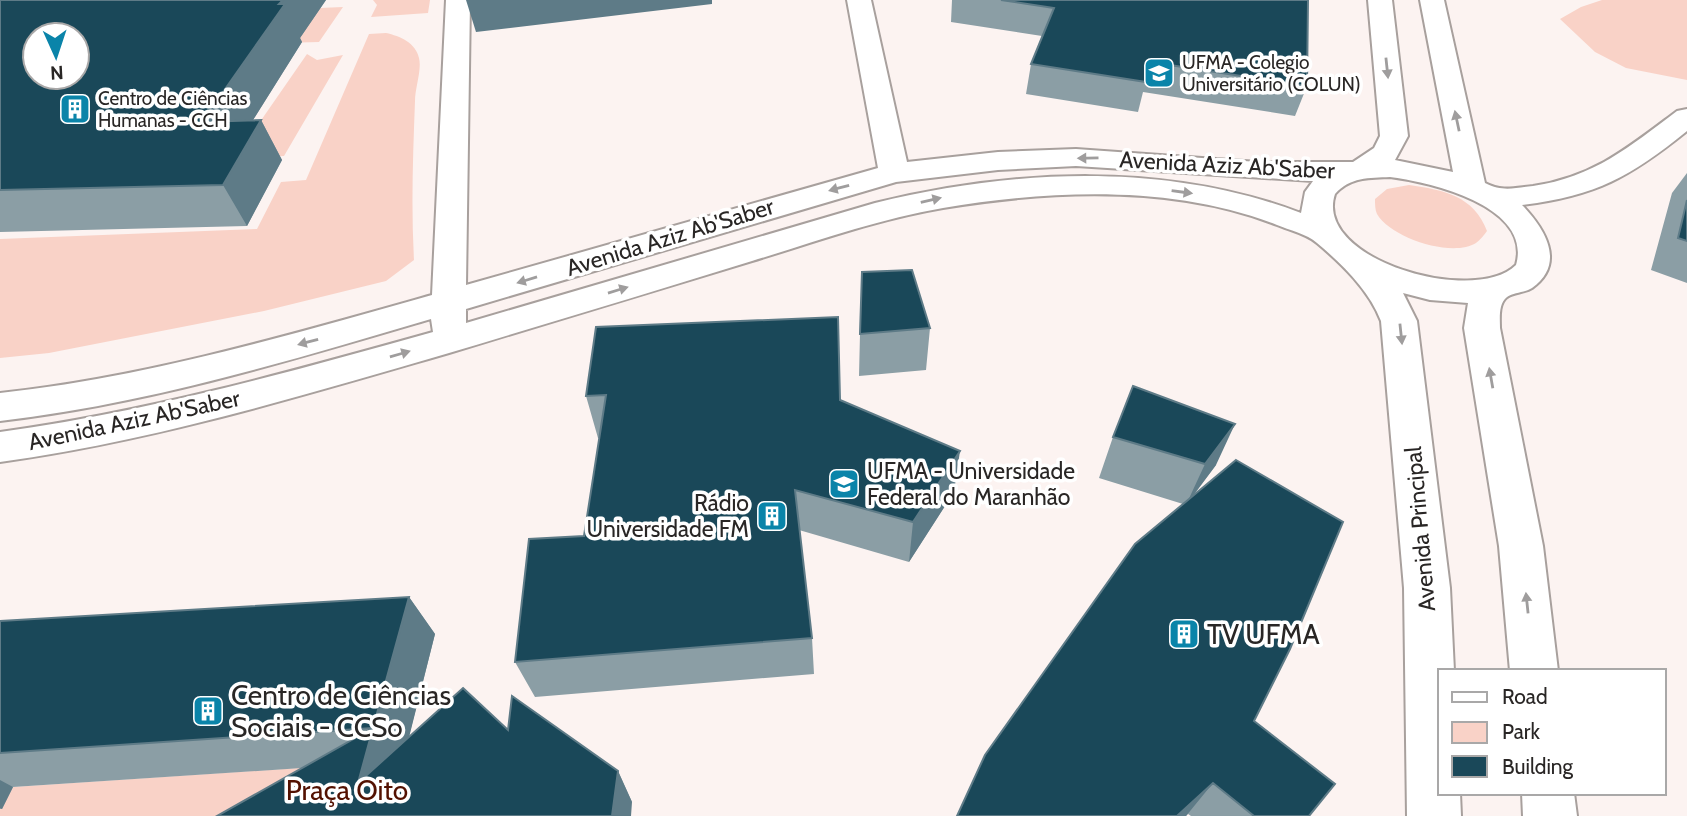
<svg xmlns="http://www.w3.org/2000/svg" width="1687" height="816" viewBox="0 0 1687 816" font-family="Cabin,sans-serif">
<rect width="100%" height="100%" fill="#fcf3f1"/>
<path fill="#f9d2c7" d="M373,0H430L428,13L371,17L377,5Z
M1602,0H1687V80L1626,68L1595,52L1560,19L1581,7Z
M343,7L319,42L248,44L273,10Z
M386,33C400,36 416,43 419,58C422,70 415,88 415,101C413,154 411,207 414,260L386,281L264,311L49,353L0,358V239L257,229L281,182L306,180L369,34Z
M307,54L317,60L343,55L284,156L263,157L246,142Z
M1409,185C1444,190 1474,196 1487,231C1484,235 1480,240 1476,243C1452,258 1391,238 1377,214C1375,210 1375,204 1375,199L1387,189Z
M403,761L358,816H0V809L13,787Z"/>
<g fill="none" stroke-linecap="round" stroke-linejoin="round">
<g stroke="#a8a09d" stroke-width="4">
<path id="minor" d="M446,0H470L466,285L878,168L847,0H871L907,162L998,152L1076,149L1258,162H1353L1374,148L1380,136L1368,0H1392L1408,136L1395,160L1453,172L1420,0H1444L1485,183C1503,192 1513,188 1533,186C1594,177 1629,147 1677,111L1687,109V131C1630,177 1596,196 1522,205C1544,228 1567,263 1532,288C1524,293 1514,292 1507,297C1498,304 1500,319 1500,328L1543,546L1558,671H1510L1499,546L1464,328L1468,303L1430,300L1403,293L1417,321L1450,588L1454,671H1440V793H1460L1461,816H1407L1404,588L1381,321C1369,290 1342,264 1317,243C1307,234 1289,230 1277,225C1173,184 1051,190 943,208C878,219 815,242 752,261C651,292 550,323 449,353C301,396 153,441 0,462V432C147,412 290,372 433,332L431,319C289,361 147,404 0,421V393C147,377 290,335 432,295ZM1076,166L1313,181L1305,192L1301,213C1167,162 1013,169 875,203L466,323V309L896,182L998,170ZM1390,177C1430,182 1533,206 1516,265C1475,306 1313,260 1335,194C1350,177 1369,178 1390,177Z
M1522,793H1574L1577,816H1523Z"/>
</g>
<use href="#minor" fill="#fff" fill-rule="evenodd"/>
</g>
<path fill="#8b9ea5" d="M0,0H326L300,38L302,42L253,120H261L282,160L247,226L0,232Z
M952,0H1308L1307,86L1295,116L1143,92L1138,112L1026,94L1031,64L1042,36L951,22Z
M1687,173V283L1651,270L1672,193Z
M596,327L840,400L954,492L909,562L799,530L812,638L814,674L535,697L515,662L584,536L599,438H598L586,396Z
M930,328L926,370L859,376L860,334Z
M1113,437L1216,465L1193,496L1254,721L1309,816H1191L1188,814L1186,816H957L1183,504L1099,478Z
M409,597L435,634L409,736L508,730L618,771L632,802L302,768L13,787L2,809H0V621Z"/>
<path fill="#5e7b87" d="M283,0H326L300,38L302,42L226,163L202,122Z
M466,0H712V4L476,32Z
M261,120L282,160L247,226L223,185Z
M1235,424L1216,465L1186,505L1205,464Z
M960,451L954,492L909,562L913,522Z
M409,597L435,634L390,813L358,783Z
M618,771L632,802L631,816H612Z
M0,780L13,787L2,809L0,808Z
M1213,783L1186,816H1177Z"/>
<path fill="#1a4859" stroke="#5e7b87" stroke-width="2" fill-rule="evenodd" d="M0,0H283L279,4H285L202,122L261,120L223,185L0,190ZM35,35H77V77H35Z
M1001,0H1308L1307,86L1150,62L1146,82L1031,64L1054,8Z
M1687,200V241L1678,238Z
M912,270L930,328L860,334L862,272Z
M838,317L840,400L960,451L913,522L795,490L812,638L515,662L529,539L584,536L606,395L586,396L596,327Z
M1133,386L1235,424L1205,464L1113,437Z
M1236,460L1343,522L1290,649L1254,721L1335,784L1309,816H1254L1213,783L1177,816H957L985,755L1135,544Z
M409,597L373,728L0,753V621Z
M463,688L508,730L512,696L618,771L612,816H217L373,728L358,783Z"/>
<defs><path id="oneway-solid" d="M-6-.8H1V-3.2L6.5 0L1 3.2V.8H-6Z" transform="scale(1.75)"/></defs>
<g fill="#9f9d9d">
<use href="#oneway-solid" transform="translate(1387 68) rotate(84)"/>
<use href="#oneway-solid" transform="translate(1457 121) rotate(-102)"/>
<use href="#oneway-solid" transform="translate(1088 158) rotate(179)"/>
<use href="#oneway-solid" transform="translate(839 188) rotate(165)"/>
<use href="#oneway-solid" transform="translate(1182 192) rotate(8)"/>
<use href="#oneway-solid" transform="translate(931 200) rotate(-13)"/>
<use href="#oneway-solid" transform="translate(527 280) rotate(163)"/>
<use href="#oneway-solid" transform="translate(618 290) rotate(-17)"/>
<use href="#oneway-solid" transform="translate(1401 334) rotate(84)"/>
<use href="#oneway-solid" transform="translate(308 342) rotate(165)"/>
<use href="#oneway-solid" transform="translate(400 354) rotate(-16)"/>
<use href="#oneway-solid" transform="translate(1491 378) rotate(-100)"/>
<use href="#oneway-solid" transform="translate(1527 603) rotate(-96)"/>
</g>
<defs>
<g id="school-square" transform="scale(1.575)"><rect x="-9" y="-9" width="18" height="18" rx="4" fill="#0a84a9" stroke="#fff"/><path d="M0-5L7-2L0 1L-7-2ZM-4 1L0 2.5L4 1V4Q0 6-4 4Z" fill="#fff"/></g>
<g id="building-square" transform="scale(1.575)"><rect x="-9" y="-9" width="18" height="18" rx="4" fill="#0a84a9" stroke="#fff"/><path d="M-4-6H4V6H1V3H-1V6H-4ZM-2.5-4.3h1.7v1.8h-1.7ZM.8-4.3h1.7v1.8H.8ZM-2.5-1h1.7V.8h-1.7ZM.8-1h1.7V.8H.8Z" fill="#fff"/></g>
<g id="university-square" transform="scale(1.575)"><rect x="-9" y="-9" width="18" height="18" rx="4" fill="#0a84a9" stroke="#fff"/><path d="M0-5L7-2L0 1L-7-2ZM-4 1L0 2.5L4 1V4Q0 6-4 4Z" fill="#fff"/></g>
</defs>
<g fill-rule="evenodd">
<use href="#school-square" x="1159" y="73"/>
<use href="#building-square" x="75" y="109"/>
<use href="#university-square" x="844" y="484"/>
<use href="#building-square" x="772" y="516"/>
<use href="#building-square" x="1184" y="634"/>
<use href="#building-square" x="208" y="711"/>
</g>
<g text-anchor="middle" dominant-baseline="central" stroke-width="7" stroke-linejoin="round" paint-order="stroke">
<g font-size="19" fill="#292625" stroke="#fff" text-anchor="start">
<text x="1182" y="62">UFMA - Colegio<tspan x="1182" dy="22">Universitário (COLUN)</tspan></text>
<text x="98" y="98">Centro de Ciências<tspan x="98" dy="22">Humanas - CCH</tspan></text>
</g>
<g font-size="23" fill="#292625" stroke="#fff">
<text transform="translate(1227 165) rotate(3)">Avenida Aziz Ab'Saber</text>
<text transform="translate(670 237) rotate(-17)">Avenida Aziz Ab'Saber</text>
<text transform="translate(134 420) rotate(-12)">Avenida Aziz Ab'Saber</text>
<text transform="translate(1420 529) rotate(-95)">Avenida Principal</text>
</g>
<g font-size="23" fill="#292625" stroke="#fff" text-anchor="start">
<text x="867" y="471">UFMA - Universidade<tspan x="867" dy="26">Federal do Maranhão</tspan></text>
<text x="749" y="503" text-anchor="end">Rádio<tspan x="749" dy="26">Universidade FM</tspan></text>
</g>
<g font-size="28" fill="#292625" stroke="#fff" text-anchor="start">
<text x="1207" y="634">TV UFMA</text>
<text x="231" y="695">Centro de Ciências<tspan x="231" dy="32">Sociais - CCSo</tspan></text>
</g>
<g font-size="28" fill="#531101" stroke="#fff">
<text x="347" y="790">Praça Oito</text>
</g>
</g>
<rect x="1438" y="669" width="228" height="126" fill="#ffffff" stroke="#a9a8a8" stroke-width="2"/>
<rect x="1452" y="692" width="35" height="10" fill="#ffffff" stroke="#a9a8a8" stroke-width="2"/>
<text x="1502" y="704" font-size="21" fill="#292625">Road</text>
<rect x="1452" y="722" width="35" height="21" fill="#f9d2c7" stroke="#a9a8a8" stroke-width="2"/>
<text x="1502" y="739" font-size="21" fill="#292625">Park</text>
<rect x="1452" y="756" width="35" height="21" fill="#1a4859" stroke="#a9a8a8" stroke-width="2"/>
<text x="1502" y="774" font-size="21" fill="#292625">Building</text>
<g transform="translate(56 56) rotate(177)"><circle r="33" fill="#ffffff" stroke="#a9a8a8" stroke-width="2"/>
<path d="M0-5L12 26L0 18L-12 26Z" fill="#0a84a9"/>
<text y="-10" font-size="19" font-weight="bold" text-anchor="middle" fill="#292625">N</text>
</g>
</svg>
